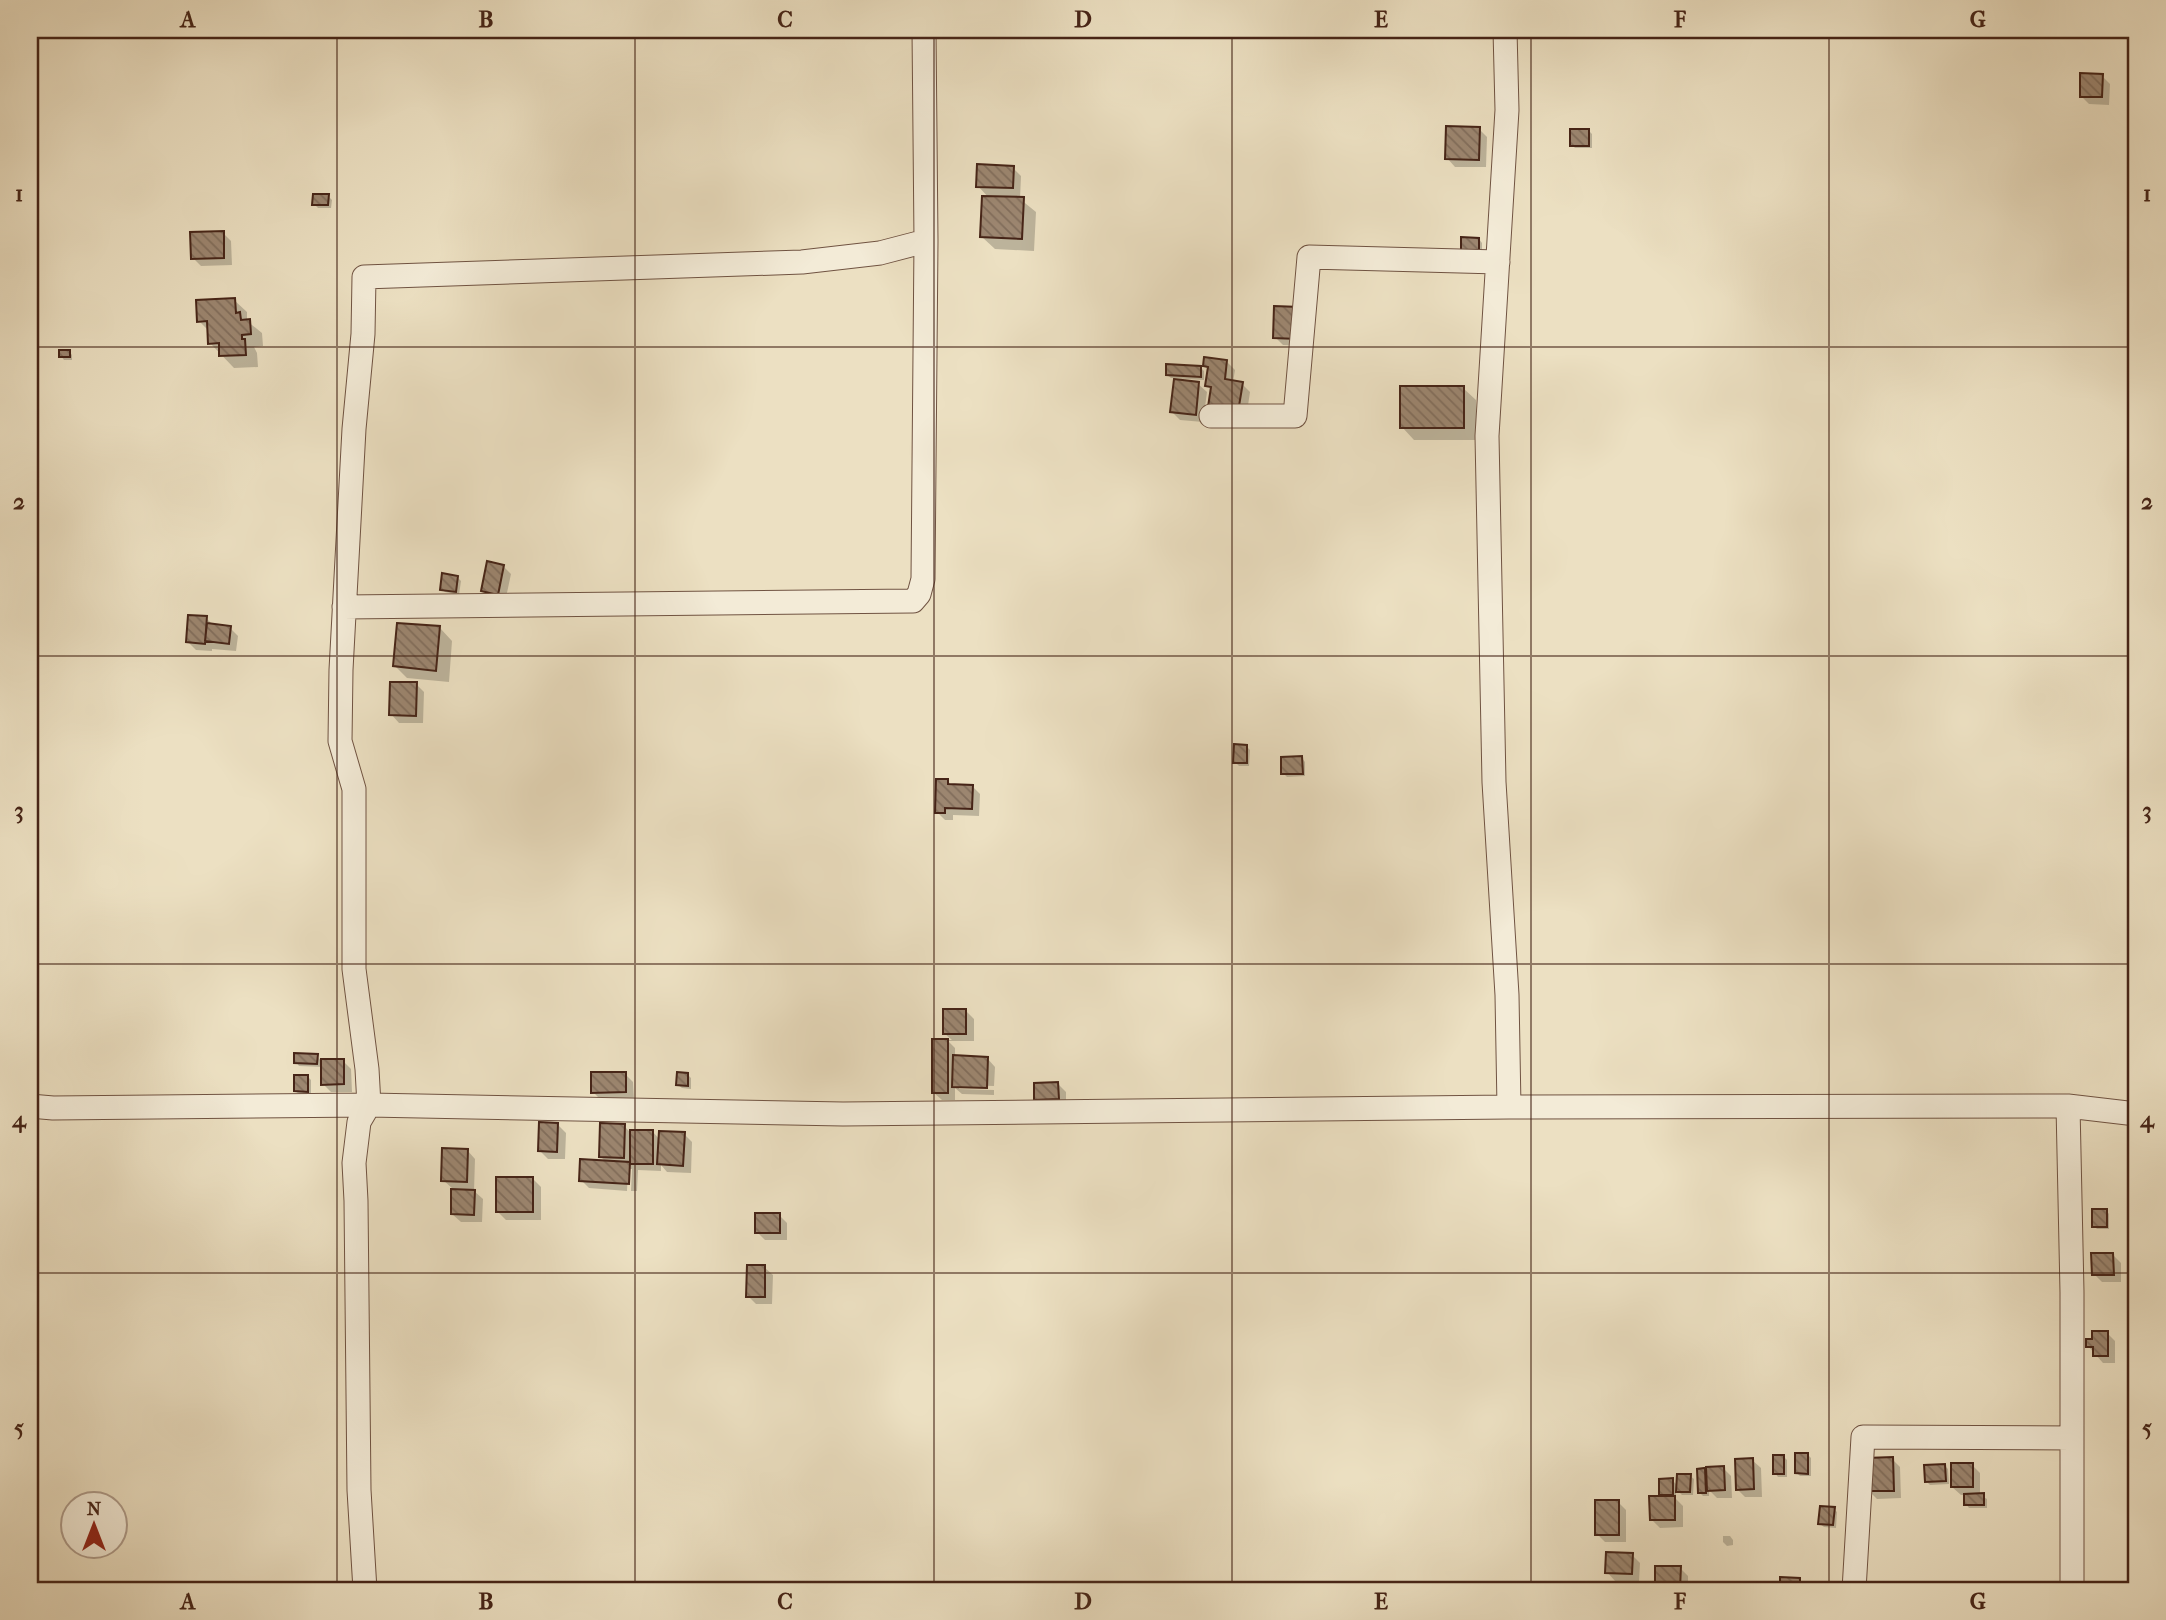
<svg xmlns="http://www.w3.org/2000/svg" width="2166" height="1620" viewBox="0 0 2166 1620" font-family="'IM FELL French Canon',serif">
<defs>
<pattern id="building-back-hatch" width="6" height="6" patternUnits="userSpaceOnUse" patternTransform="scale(1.75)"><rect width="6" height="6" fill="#9c8670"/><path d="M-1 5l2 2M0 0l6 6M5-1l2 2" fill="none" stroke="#816d5b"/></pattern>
</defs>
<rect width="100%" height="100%" fill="#ece0c2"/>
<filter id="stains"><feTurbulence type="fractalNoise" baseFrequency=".00286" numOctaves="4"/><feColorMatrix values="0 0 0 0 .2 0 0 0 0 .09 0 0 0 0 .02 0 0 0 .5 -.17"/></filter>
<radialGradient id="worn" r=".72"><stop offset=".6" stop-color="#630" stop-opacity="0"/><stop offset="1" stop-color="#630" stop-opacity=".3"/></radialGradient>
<path fill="#0003" d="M2102,76L2110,84L2109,105L2089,104L2081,96Z
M1479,129L1487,137L1486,167H1455L1447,158Z
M1588,130L1592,134V148H1575L1572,145Z
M1013,168L1021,176L1020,199L1036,212L1034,251L995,249L982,237L989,198L978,186Z
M328,196L332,200L331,208H318L314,204Z
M223,233L231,241L232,265L201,266L193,258Z
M1463,239H1479L1482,243V257Z
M234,300L247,312V321L262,333L263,346L254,347L257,353L258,367L234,368L210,343L209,331L199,321Z
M1276,308L1306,346L1283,345L1275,337Z
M69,351L72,355V360H64L61,356Z
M1227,362L1235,370L1233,382L1242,384L1250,392L1246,419L1207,385L1209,370L1204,365Z
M1201,368L1204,371V380L1171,378L1167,375Z
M1176,379V381L1198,384L1207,392L1203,422L1180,420L1172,412Z
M1463,388L1476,400V440H1414L1402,427Z
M503,566L511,574L505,602L491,598L483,590Z
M457,577L461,581L459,595L445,592L442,589Z
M206,618L214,626L230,628L238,636L236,651L212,649V651L196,650L188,642Z
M440,628L452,641L449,682L407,678L395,666Z
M416,684L424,692L423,723H399L391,714Z
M1246,746L1250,750L1249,766H1239L1235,762Z
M1302,758L1305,762V776L1287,777L1283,773Z
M948,781L952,786H972L980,794L979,816L953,815V820H945L937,812Z
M965,1010L974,1019V1041H948L955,1048V1057L987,1058L995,1067L994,1086L959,1085V1089L994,1090V1095L962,1094L955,1088V1100H942L933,1092L934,1040H952L944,1033Z
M317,1056L321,1061H343L351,1069L352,1092H331L323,1084V1067L299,1066L296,1062Z
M625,1074L633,1082L634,1100H601L593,1092Z
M688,1075L691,1078V1089L682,1088L678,1085Z
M307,1076L311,1080V1094H299L295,1091Z
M1058,1084L1066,1092V1107H1044L1036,1099Z
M558,1125L566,1133L565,1159H548L540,1151Z
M624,1126L630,1132H653L660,1140L684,1134L692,1142L691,1173L667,1172L661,1165V1171L638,1170L637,1191H631L632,1169H628L627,1191L589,1188L581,1180L606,1162L601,1157Z
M467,1150L475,1159L474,1191L483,1199L482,1222H461L452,1214L453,1189L443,1180Z
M533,1179L541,1187V1220H506L497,1211Z
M2106,1210L2109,1214V1229H2097L2094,1226Z
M779,1215L787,1223V1240H765L757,1232Z
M2113,1255L2121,1263V1282H2102L2094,1274Z
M764,1267L773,1275L772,1304H756L748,1296Z
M2107,1333L2115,1341V1363H2103L2088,1346Z
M1807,1454L1811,1458V1476H1800L1797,1473Z
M1783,1456L1787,1460V1477H1778L1775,1473Z
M1892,1459L1900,1467L1901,1498L1877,1499L1869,1491Z
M1752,1460L1761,1468L1762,1497H1745L1737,1489Z
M1972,1465L1980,1473V1495L1987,1499V1508H1969L1966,1504V1495H1961L1952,1487Z
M1945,1466L1948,1469L1949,1484L1930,1485L1926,1481Z
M1723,1468L1731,1476L1732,1498H1717L1709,1490V1496H1703L1699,1492L1705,1470L1708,1474Z
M1690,1476L1694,1479L1693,1495H1682L1676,1489V1499L1683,1506V1527L1660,1528L1651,1519L1664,1498L1661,1495L1672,1480L1678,1486Z
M1618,1502L1626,1510V1542H1605L1597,1534Z
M1834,1509L1837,1512L1836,1528L1824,1527L1820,1524Z
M1723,1536H1730L1733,1540V1545L1727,1546L1723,1542Z
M1632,1555L1640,1563L1639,1582L1615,1581L1607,1572Z
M1680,1568L1688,1576V1590H1660L1657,1588Z
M1782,1578L1799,1579L1803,1583V1590H1781Z"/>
<path fill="url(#building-back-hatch)" stroke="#462417" stroke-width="2" d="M2080,73L2103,74L2102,97H2080Z
M1446,126L1480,127L1479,160L1445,159Z
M1570,129H1589V146H1570Z
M977,164L1014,166L1013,188L976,187Z
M313,194H329L328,205H312Z
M982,196L1024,197L1022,239L980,237Z
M224,231V258L191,259L190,232Z
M1461,237L1479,238V254H1461Z
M235,298L236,313L240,312L241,320L250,319L251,334L242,335V339H245L246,355L219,356V343L208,344L207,321L197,322L196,300Z
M1274,306L1300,307L1298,339L1273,338Z
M59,350H70V357H59Z
M1204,357L1227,360L1225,379L1243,382L1238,412L1208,407L1211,387L1205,386L1208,367L1203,366Z
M1166,364L1201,366V377L1166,375Z
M1174,379L1199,382L1196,415L1170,412Z
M1400,386H1464V428H1400Z
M2128,451H2136V475H2128Z
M487,561L504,565L498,595L481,591Z
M442,573L458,576L456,592L440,590Z
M188,615L207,616L205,644L186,642Z
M207,623L231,626L229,644L205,641Z
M397,623L440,626L436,671L393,666Z
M390,682H417L416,716L389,715Z
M1234,744L1247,745V763H1233Z
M1302,756L1303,774H1281V757Z
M936,779H948V784L973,785L972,809L945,808V813H935Z
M943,1009H966V1034H943Z
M932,1039H948V1093H932Z
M294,1053L318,1054L317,1064L294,1063Z
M953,1055L988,1057L987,1088L952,1087Z
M321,1059H344V1084L321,1085Z
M591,1072H626V1092L591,1093Z
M677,1072L688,1073V1086L676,1085Z
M294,1075H308V1092L294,1091Z
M1058,1082L1059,1099L1034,1100V1083Z
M539,1122L558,1123L557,1152L538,1151Z
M600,1123L625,1124L624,1158L599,1157Z
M630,1130H653V1164H630Z
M659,1131L685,1132L683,1166L657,1164Z
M442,1148L468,1149L467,1182L441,1181Z
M580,1159L630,1162L629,1184L579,1181Z
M496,1177H533V1212H496Z
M451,1189L475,1190L474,1215L451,1214Z
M2092,1209H2107V1227H2092Z
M755,1213H780V1233H755Z
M2091,1253H2113L2114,1275H2092Z
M747,1265H765V1297H746Z
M2092,1331H2108V1356H2093V1347H2086V1339H2092Z
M1795,1453H1808V1474L1795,1473Z
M1773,1455H1784V1474H1773Z
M1893,1457L1894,1491H1867L1866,1458Z
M1753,1458L1754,1489L1736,1490L1735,1459Z
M1951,1463H1973V1487H1951Z
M1945,1464L1946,1481L1925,1482L1924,1465Z
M1724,1466L1725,1490L1707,1491L1706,1467Z
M1705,1468L1706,1493H1698L1697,1469Z
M1677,1474H1691L1690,1492H1676Z
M1673,1478V1495H1659V1479Z
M1984,1493V1505H1964V1494Z
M1649,1496H1675V1520H1650Z
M1595,1500H1619V1535H1595Z
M1820,1506L1835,1507L1833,1525L1818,1524Z
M1606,1552L1633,1553L1632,1574L1605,1573Z
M1655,1566H1681L1680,1589L1655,1588Z
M1780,1577L1800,1578V1590H1780Z"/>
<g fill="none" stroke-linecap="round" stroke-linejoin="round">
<g stroke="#705342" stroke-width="25">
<path id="minor" d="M1505,30L1507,110L1487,436L1494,782L1507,995L1509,1107
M1211,416H1295L1309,257L1498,262
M344,607L913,601L919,594L923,579L926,241
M30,1106L53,1108L369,1105L843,1114L1509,1107L2068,1106L2136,1114
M2068,1106L2072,1292V1590
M365,1590L359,1490L356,1201L354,1163L359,1122L369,1105L367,1069L354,969V789L340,741L341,670L354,429L363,334L364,277L802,262L880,253L926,241L924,30
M1854,1590L1863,1437L2072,1438"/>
</g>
<use href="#minor" stroke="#f3ebd7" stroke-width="23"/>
</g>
<path fill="none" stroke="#462417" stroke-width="2" stroke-opacity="0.55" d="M337,30V1590M635,30V1590M934,30V1590M1232,30V1590M1531,30V1590M1829,30V1590M30,347H2136M30,656H2136M30,964H2136M30,1273H2136"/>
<rect width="2166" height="1620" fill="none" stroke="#ece0c2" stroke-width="77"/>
<g transform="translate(94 1525)"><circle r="33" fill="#f3ebd7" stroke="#ae9b8a" stroke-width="2"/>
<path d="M0-5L12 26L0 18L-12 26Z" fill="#8f2418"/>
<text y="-10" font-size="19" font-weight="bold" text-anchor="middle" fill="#462417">N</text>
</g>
<rect x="38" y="38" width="2090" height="1544" fill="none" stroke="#462417" stroke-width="2.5"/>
<g font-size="23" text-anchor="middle" font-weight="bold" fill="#462417">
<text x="188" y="27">A</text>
<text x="486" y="27">B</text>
<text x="785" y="27">C</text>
<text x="1083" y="27">D</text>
<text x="1381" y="27">E</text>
<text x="1680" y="27">F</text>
<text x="1978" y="27">G</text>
<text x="19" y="201">1</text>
<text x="2147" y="201">1</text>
<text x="19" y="509">2</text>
<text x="2147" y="509">2</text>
<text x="19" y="818">3</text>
<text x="2147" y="818">3</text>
<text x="19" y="1127">4</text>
<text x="2147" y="1127">4</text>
<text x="19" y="1435">5</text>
<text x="2147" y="1435">5</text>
<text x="188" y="1609">A</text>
<text x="486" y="1609">B</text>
<text x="785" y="1609">C</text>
<text x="1083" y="1609">D</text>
<text x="1381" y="1609">E</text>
<text x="1680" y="1609">F</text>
<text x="1978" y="1609">G</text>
</g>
<rect width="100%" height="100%" filter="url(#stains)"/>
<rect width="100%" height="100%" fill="url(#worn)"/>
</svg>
